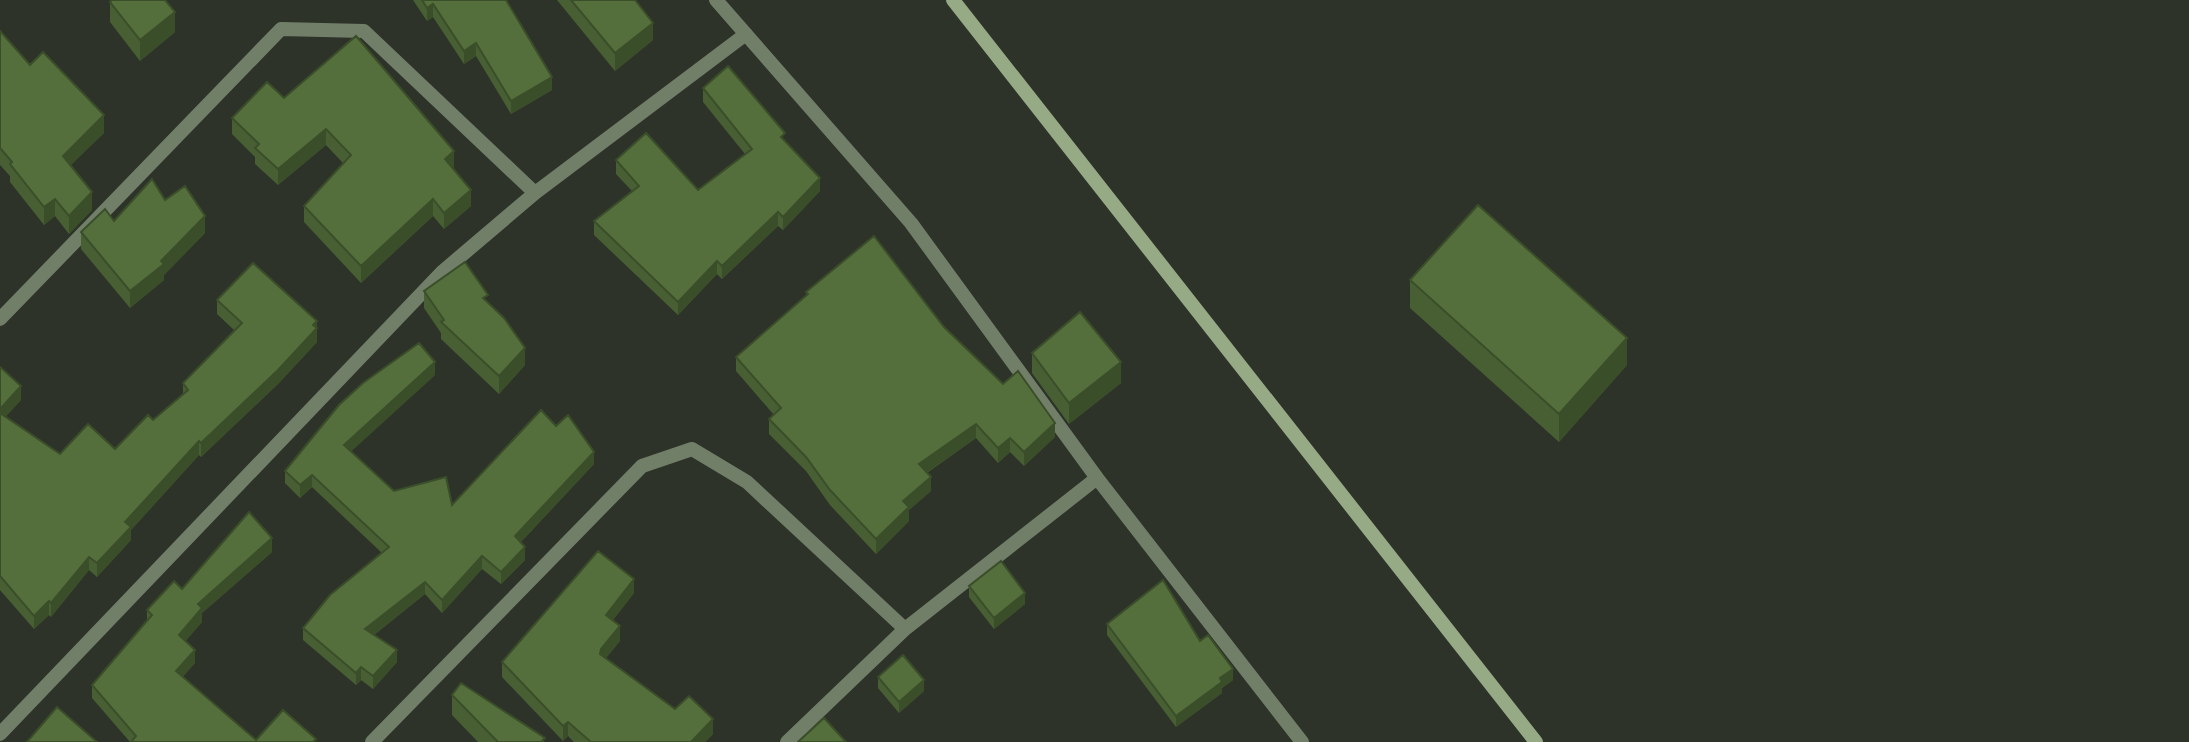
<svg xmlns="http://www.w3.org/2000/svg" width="2189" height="742" viewBox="0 0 2189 742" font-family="Spectral,serif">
<rect width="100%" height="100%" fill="#2e332a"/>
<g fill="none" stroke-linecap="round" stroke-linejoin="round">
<path stroke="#727f68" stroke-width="14" d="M716,0L911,223L1097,478L1302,742
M0,319L281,29L364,31L535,193
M0,734L442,272L535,193L746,34
M372,742L642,466L692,449L747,482L905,629
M787,742L905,629L1097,478"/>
<path stroke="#96aa86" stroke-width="14" d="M953,0L1536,742"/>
</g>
<path fill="#485f34" d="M413,0H506L552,90L511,114L476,56L464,64L433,17L427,21Z
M557,0H635L653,40L615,71Z
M110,2L175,32L140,61L110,22Z
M0,31L30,65L104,133L70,165L92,210L69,234L55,216L44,225L10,182V176L0,165Z
M703,88L785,141L820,191L783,230L778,226L722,279L717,274L678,315L594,235V221L632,191L616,174V160L698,190L745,154L703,102Z
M284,98L454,167L453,168L471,206L444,229L433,216L361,283L304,222V206L343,163L326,145L278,185L255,164V157L232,134V118Z
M165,200L205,233L164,275V280L130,308L81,249V232Z
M1410,280L1627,365L1559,442L1410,308Z
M424,291L488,303L525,365L499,394L441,339V333L424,308Z
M806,292L944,327L1055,437L1024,466L1010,452L998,463L976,438L927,473L931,491L909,510V521L876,554L830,505L806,471L769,434V419L774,415L736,371V357L806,296Z
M217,300L317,321V342L278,384L201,457L199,455L131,530V540L97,577L89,570L51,617L49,615L34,629L0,590V367L21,400L5,417L60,454L115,449L153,420L183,395V383L234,330L217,314Z
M1032,353L1121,383L1069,424L1032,373Z
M435,375L351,451L394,491L452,505L556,426L594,464L521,542L525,560L501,584L482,569L442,613L425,594L374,635L397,662L373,689L361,680L356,685L303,640V628L382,553L312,487L300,498L285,483V471Z
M272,552L202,613V622L185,641L195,663L182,677L256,740L316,742H130L92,698V685L147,621V610L182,589Z
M969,586L1025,604L994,629L969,597Z
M634,593L613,620L620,641L606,658L675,709L713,734L705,742H574L568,736L563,741L502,677V662Z
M1107,624L1200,641L1233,680L1222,688V693L1176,727L1107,635Z
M878,677L924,691L899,713L878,688Z
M452,695L545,742H478L452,715Z"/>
<path fill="#3b4e2a" d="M433,4V17L427,21V8Z
M175,12V32L140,61V40Z
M653,23V40L615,71V53Z
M476,43V56L464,64V51Z
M552,77V90L511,114V101Z
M104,115V133L63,173V156Z
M326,129V145L278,185V169Z
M454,151V167L445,175V159Z
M820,178V191L783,230V217Z
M471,190V206L444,229V213Z
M92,192V210L69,234V216Z
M55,199V216L44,225V207Z
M433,199V216L361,283V266Z
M778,212V226L722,279V266Z
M205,216V233L164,275V280L130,308V291Z
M717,261V274L678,315V302Z
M317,321V342L278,384L201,457V443Z
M1627,338V365L1559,442V414Z
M525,348V365L499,394V376Z
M435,362V375L344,458V445Z
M1121,362V383L1069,424V403Z
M21,386V400L0,423V409Z
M1055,423V437L1024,466V452Z
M976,424V438L919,478V464Z
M1010,438V452L998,463V448Z
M199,441V455L131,530V540L97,577V563L125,522Z
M594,452V464L515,548V536Z
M312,475V487L300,498V485Z
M931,477V491L909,510V521L876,554V539L903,501Z
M272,538V552L202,613V622L179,649V635L198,604Z
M525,547V560L501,584V572Z
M482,556V569L442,613V600Z
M89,557V570L51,617V603Z
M634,579V593L606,629V615Z
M425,582V594L365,642V629Z
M1025,593V604L994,629V618Z
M49,601V615L34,629V616Z
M620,626V641L601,664V649Z
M195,650V663L176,685V671Z
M397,650V662L373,689V676Z
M361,667V680L356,685V673Z
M1233,669V680L1222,688V693L1176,727V716L1220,678Z
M924,680V691L899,713V702Z
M713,719V734L705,742H691Z
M568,722V736L563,741V726Z"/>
<path fill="#546f3c" stroke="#3b4e2a" stroke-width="2" d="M112,0H165L175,12L140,40L110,2Z
M422,0H506L552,77L511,101L476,43L464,51L433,4L427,8Z
M571,0H635L653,23L615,53Z
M0,31L30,65L43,52L104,115L63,156L92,192L69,216L55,199L44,207L10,164L12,162L0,148Z
M356,36L454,151L445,159L471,190L444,213L433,199L361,266L304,206L351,155L326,129L278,169L255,148L259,144L232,118L267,82L284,98Z
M728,66L785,133L781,137L820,178L783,217L778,212L722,266L717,261L678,302L594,221L639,186L616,160L646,133L698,190L752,149L703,88Z
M152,179L165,200L185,186L205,216L161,261L164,264L130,291L81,232L105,209L114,221Z
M1478,205L1627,338L1559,414L1410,280Z
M874,236L944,327L1003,384L1018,371L1055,423L1024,452L1010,438L998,448L976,424L919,464L931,477L903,501L909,507L876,539L830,490L806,457L769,419L781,408L736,357L808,294L806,292Z
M465,262L488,295L483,298L504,318L525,348L499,376L441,322L444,320L424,291Z
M253,263L317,321L313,325L317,328L278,370L201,443L199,441L125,522L131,527L97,563L89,557L51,603L49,601L34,616L0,576V413L60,454L88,424L115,449L148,415L153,420L188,390L183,383L242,323L217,300Z
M1080,312L1121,362L1069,403L1032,353Z
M419,343L435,362L344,445L394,491L446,477L452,505L541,410L556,426L568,415L594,452L515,536L525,547L501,572L482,556L442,600L425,582L365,629L397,650L373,676L361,667L356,673L303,628L330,595L389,547L312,475L300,485L285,471L339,405L363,383Z
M0,367L21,386L0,409Z
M249,512L272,538L198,604L202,608L179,635L195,650L176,671L256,740L283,710L316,739L313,742H131L136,736L92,685L152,615L147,610L174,581L182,589Z
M598,551L634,579L606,615L620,626L601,649L600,654L675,709L689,696L713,719L691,742H591L568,722L563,726L502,662Z
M1001,561L1025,593L994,618L969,586Z
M1163,580L1200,641L1208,635L1233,669L1220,678L1222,682L1176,716L1107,624Z
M903,655L924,680L899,702L878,677Z
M461,683L545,738L541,742H498L452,695Z
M57,707L97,742H27Z
M824,718L846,742H798Z"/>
</svg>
